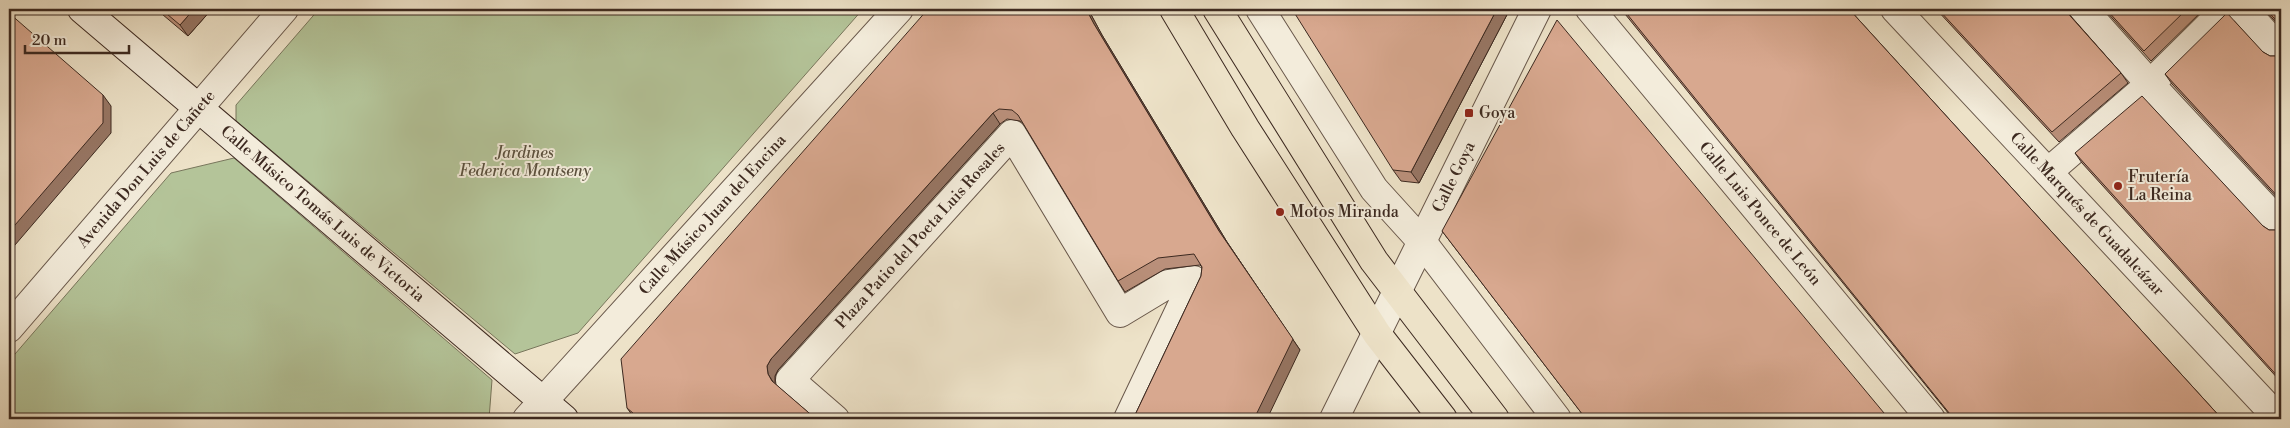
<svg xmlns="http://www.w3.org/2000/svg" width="2290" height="428" viewBox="0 0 2290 428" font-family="'Libre Bodoni',serif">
<rect width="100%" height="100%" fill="#ede2c8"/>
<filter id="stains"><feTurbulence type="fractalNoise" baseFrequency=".004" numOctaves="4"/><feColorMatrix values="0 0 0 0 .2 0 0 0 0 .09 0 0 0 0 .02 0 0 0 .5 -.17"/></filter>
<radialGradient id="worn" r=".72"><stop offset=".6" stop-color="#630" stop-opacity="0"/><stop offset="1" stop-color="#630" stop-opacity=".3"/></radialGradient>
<path fill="#b4c499" stroke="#78765c" d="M319,9H863L578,333L515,354L236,121V105Z
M234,158L492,380L489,419H9V361L171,173Z"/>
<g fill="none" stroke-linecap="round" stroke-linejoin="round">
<g stroke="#68574a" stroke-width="30">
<g id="pedestrian">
<path id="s1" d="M835,419L790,380L1012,134L1120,313L1168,284L1194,280L1128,419"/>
</g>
</g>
<g stroke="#68574a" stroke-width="30">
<g id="minor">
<path d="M1260,9L1374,189L1423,243L1557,419"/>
<path id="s2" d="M1590,9L1931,419"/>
<path id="s3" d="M1895,9L2279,419"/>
<path d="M2083,9L2150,84L2281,225"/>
<path d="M2243,9L2281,51"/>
<path d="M2048,172L2150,84L2226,9"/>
<path id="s4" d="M527,419L899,9"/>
</g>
</g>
<g stroke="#68574a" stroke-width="30">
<g id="tertiary">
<path id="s5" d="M9,328L284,9"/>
<path id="s6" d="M1334,419L1537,9"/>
</g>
</g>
<g stroke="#3c2920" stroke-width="30">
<g id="secondary">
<path id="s7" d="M82,9L564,419"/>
</g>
</g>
<g stroke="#3c2920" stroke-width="30">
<path id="primary" d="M1174,9L1245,128L1377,334L1443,419
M1217,9L1374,261L1495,419"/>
</g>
<use href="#pedestrian" stroke="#f3ecdb" stroke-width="28"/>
<use href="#minor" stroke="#f3ecdb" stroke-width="28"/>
<use href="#tertiary" stroke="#f3ecdb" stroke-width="28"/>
<use href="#secondary" stroke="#f3ecdb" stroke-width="28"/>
<use href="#primary" stroke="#ede2c8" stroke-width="28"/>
</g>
<path fill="#ba907b" stroke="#3c2920" d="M156,9H212L188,36Z
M928,9H1088L1102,35L1227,242L1300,350L1135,415L1201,276L1202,267L1200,265L1165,269L1125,292L1118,281L1023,123L1020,121L1007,119L1000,124L778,370L775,376V384L816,419H635L627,408Z
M1510,9L1419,183L1401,181L1393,170Z
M1621,9H1849L2222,419H1953Z
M1936,9H2068V12L2069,14L2121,73L2128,83L2059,142Z
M2104,9H2204L2151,61Z
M2264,9H2281V28Z
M2263,52L2270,56H2277L2281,54V202L2172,84L2165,74Z
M2075,153L2263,226L2269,230H2277L2281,228V382L2082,163Z
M1442,231L1889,419H1586Z"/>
<path fill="#977664" stroke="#3c2920" d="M194,9H212L188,36L180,25Z
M1086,9H1088L1102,35L1227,242L1300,350L1267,419H1254L1219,231L1094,24Z
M1497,9H1510L1419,183L1411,172Z
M103,95L111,106V133L9,252V232Z
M993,113L1000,124L778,370L775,376V385L768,374L767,366L771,359Z"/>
<path fill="#d8a88f" stroke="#3c2920" d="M161,9H194L180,25Z
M928,9H1086L1094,24L1219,231L1293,339L1254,419H1131L1135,415L1201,276L1202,267L1194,254L1158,258L1118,281L1018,115L1012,110L999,109L993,113L771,359L767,366L768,374L772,381L816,419H640L627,408L621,359Z
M1292,9H1497L1411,172L1393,170Z
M1623,9H1849L2222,419H1954Z
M1938,9H2064L2121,73L2052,132Z
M2106,9H2187L2144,51Z
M2266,9H2281V26Z
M9,13L103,95V123L9,232Z
M2227,13L2263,52L2270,56H2277L2281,54V200L2165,74Z
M1557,20L1889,419H1586L1442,231Z
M2142,96L2263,226L2269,230H2277L2281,228V380L2075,153Z"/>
<g fill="#8f2418" stroke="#f3ecdb" stroke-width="2">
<rect x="1464" y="108" width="10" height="10" rx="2.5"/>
<circle cx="2118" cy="186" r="5"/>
<circle cx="1280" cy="212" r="5"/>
</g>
<g text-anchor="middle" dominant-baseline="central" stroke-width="4" stroke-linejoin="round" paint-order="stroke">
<g font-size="16" fill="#3c2920" stroke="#f3ecdb" text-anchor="start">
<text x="1479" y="113">Goya</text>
<text x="2128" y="177">Frutería<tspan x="2128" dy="18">La Reina</tspan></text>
<text x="1290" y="212">Motos Miranda</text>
</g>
<g font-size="16" font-style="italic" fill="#5a503e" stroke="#f3ecdb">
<text x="525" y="153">Jardines<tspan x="525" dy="18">Federica Montseny</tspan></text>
</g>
<g font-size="16" fill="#3c2920" stroke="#f3ecdb">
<text stroke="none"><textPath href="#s5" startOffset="210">Avenida Don Luis de Cañete</textPath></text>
<text stroke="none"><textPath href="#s6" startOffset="270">Calle Goya</textPath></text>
<text stroke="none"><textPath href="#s4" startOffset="276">Calle Músico Juan del Encina</textPath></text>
<text stroke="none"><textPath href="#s2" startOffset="266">Calle Luis Ponce de León</textPath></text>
<text stroke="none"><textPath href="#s3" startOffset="281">Calle Marqués de Guadalcázar</textPath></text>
<text stroke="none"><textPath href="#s7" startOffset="316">Calle Músico Tomás Luis de Victoria</textPath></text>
<text stroke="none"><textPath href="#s1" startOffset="254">Plaza Patio del Poeta Luis Rosales</textPath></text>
</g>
</g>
<rect width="2290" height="428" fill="none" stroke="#ede2c8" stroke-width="30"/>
<rect x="10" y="10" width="2270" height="408" fill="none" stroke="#3c2920" stroke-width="2.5"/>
<rect x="15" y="15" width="2260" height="398" fill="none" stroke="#3c2920"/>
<path d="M25 45v8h104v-8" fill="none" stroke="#3c2920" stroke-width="2.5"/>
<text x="32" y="45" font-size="15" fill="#3c2920" stroke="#f3ecdb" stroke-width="4" paint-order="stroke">20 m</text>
<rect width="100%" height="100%" filter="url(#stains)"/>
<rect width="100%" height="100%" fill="url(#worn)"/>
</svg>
